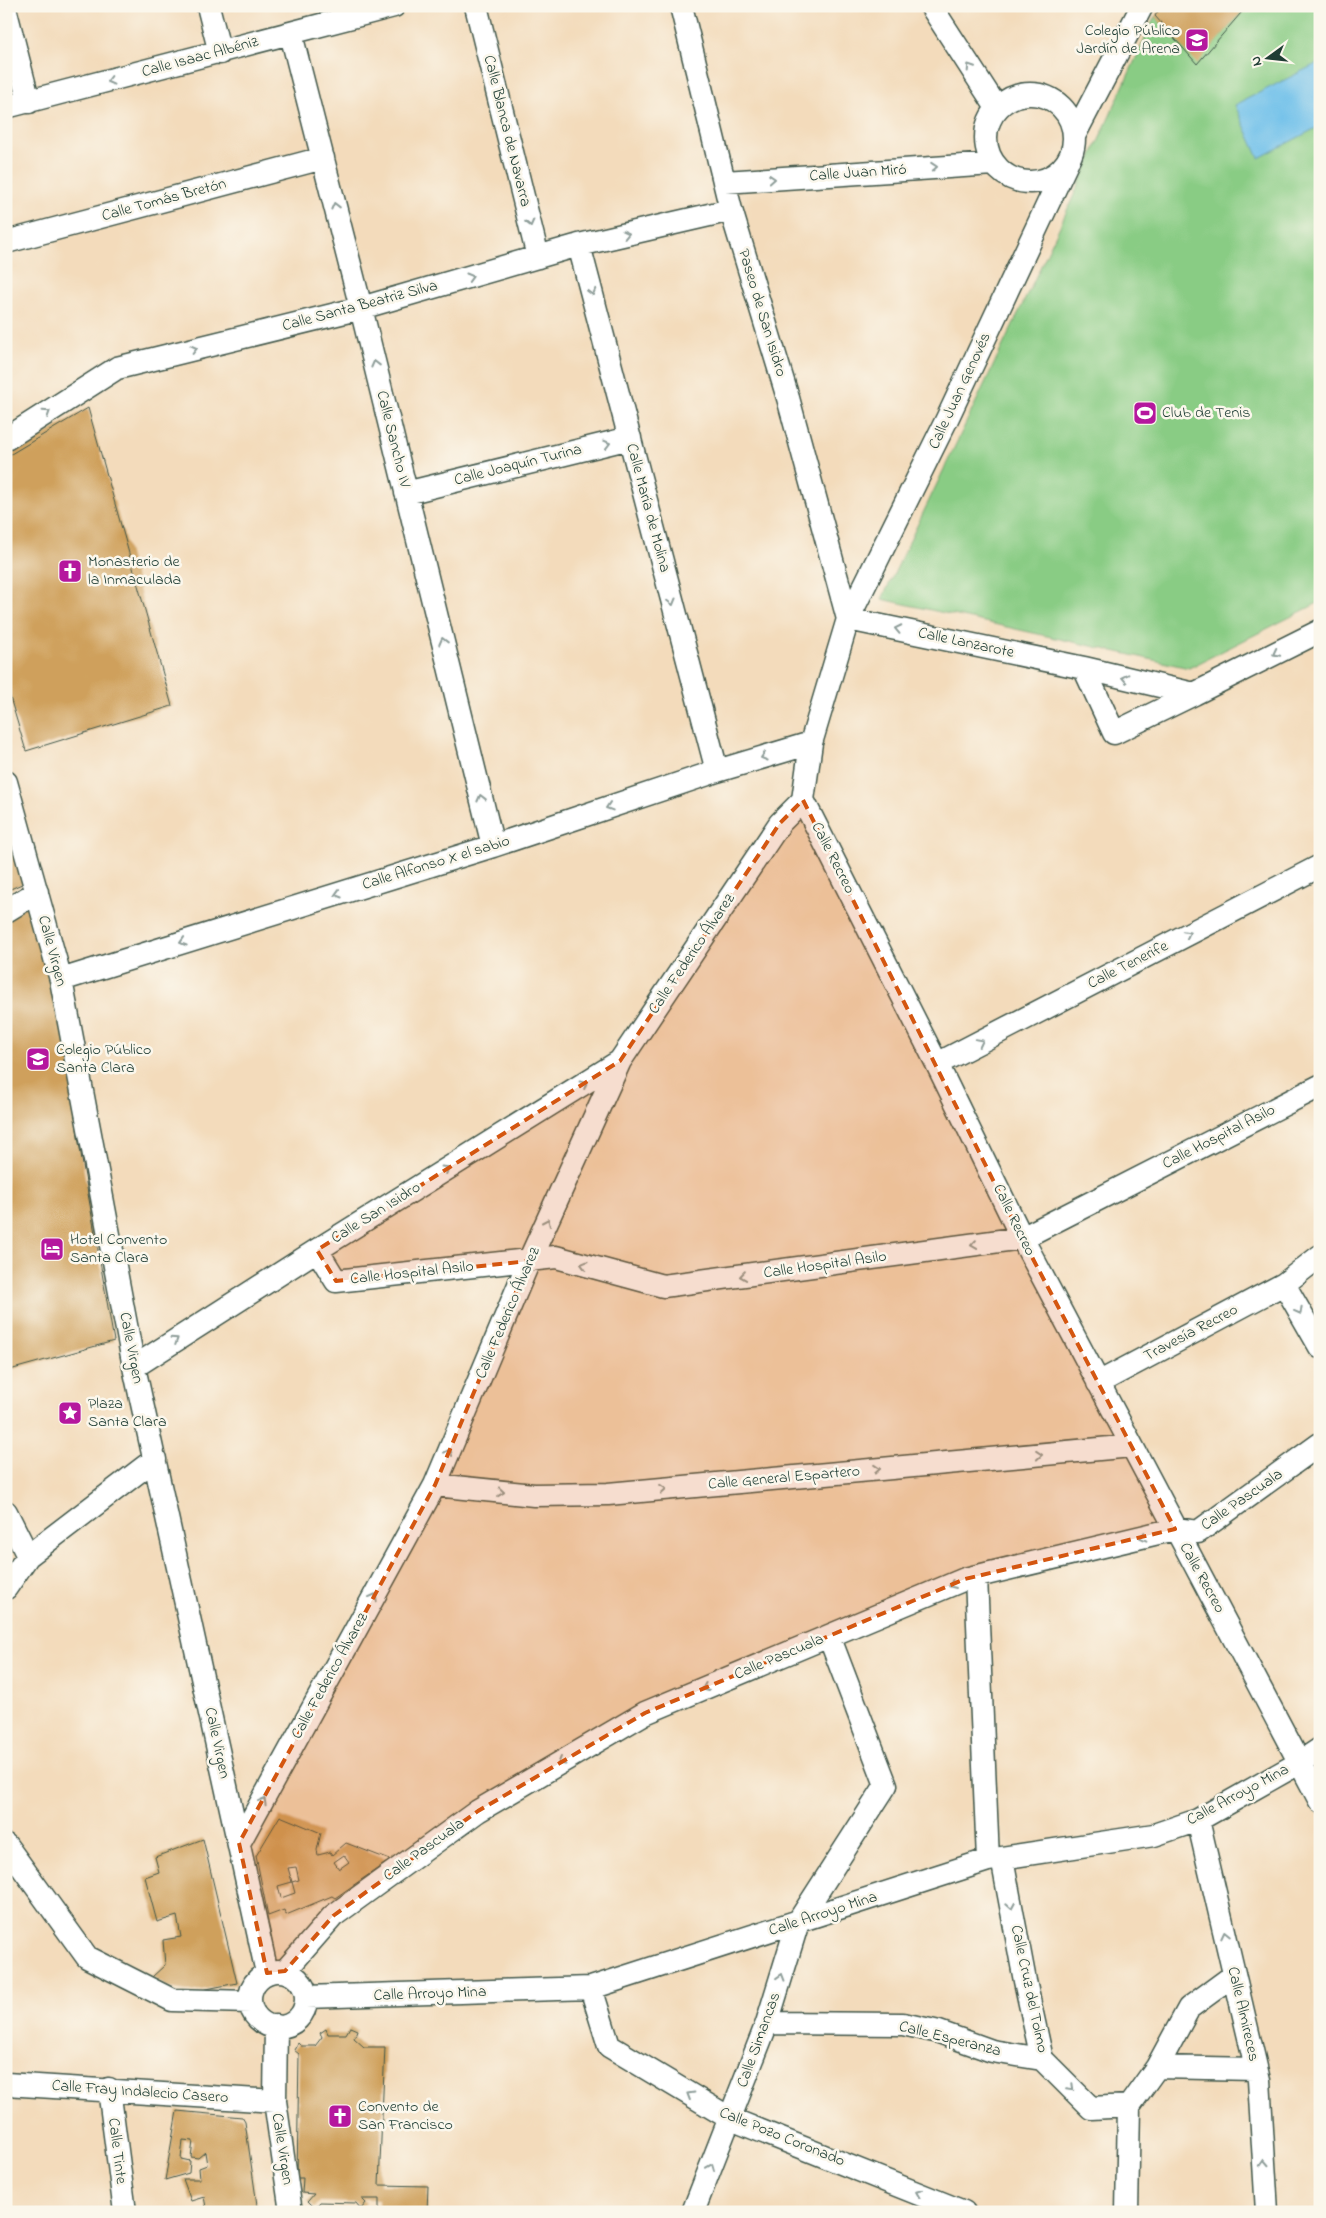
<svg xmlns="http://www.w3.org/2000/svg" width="1326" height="2218" viewBox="0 0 1326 2218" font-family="'Indie Flower',sans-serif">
<rect width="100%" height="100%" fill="#fbf7ec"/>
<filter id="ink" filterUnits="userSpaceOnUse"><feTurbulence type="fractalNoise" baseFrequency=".02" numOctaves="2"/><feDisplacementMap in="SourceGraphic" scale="10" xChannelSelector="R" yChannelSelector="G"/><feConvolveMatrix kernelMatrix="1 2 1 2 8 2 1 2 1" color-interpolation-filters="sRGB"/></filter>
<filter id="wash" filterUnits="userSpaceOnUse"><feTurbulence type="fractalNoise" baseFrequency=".0096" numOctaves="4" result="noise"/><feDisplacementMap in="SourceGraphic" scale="20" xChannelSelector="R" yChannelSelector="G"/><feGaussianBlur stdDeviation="1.12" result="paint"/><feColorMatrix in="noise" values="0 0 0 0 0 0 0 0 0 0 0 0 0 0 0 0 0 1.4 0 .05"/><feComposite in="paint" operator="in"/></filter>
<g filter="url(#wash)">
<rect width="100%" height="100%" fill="#f3dbbb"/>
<path fill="#89cc84" stroke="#54845c" d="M1247,6H1320V602L1189,668L882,599L1059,228L1155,16L1197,63Z"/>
<path fill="#6ec0ea" stroke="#467e8f" d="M1320,62V126L1259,158L1235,105Z"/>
<g id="blocks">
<path fill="#cfa05c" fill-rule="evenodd" d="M1161,6H1247L1197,64L1155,16Z
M88,408L172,706L26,751L6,684V457Z
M6,801L31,880L6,891Z
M37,892L61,980L78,1137L114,1341L6,1371V911Z
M280,1816L321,1833L317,1850L318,1855L330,1852L332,1855L346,1843L390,1860L335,1898L332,1896L286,1915L284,1910L268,1916L256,1856ZM344,1855L349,1862L339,1869L334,1862ZM296,1867L299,1880L292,1882L288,1868ZM292,1882L295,1893L281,1898L278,1886Z
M203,1839L237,1983L191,1992L169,1988L152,1977L165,1965L163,1940L181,1937L177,1916L157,1922L145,1877L159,1872L155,1857Z
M350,2027L357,2030L354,2038L364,2047H385L379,2185L428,2186L427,2212H379V2199H362L366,2203L361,2209L356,2203L320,2202L315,2208L308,2201L314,2194L302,2193L303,2178H297L299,2054L294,2050L298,2043L301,2046H315L322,2037L320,2033L326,2029L328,2034H346Z
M177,2111L242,2117L245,2122L258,2212H207L204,2197L191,2201L183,2179H200L199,2168L207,2165L205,2152L198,2158L191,2157L193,2141L183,2140L181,2159L190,2161L189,2173L165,2180Z"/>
</g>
</g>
<g filter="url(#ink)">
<use href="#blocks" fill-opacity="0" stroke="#3f5548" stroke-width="1"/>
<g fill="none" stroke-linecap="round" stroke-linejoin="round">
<g stroke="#3f5548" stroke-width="25">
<path id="street" d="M208,6L220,53
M476,6L538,257
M681,6L731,210L788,398L848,619
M931,6L997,108
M6,12L29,102
M291,34L361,308L493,846
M986 138a44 44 0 1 1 88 0a44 44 0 1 1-88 0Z
M6,107L394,6
M1074,136L1142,6
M1068,161L947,419L848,619L811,743L803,800L937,1064L1022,1238L1320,1801
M724,182L993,164
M6,242L323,158
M579,245L717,771
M6,439L117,368L361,308L579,245L731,210
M406,493L630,438
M848,619L1084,668L1194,694L1320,631
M1084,668L1114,733L1194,694
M6,782L61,980L134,1367L267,1973
M6,911L37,892
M61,980L493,846L717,771L811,743
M937,1064L1320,866
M317,1250L336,1281L556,1257L663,1286L1022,1238L1320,1086
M1284,1284L1320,1256
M134,1367L317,1250L620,1061
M1098,1383L1284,1284L1320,1347
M435,1485L534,1495L608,1494L1132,1446
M6,1512L28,1556L155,1459
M976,1577L988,1860
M6,1588L28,1556
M1198,1820L1259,2080L1267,2212
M239,1843L435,1485L529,1261L620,1061L780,823L803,800
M6,1845L87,1957L172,2000L250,2002
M1002,1858L1025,1981L1042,2059L1091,2108L1129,2106L1127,2212
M285,1971L333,1916L478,1811L645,1713L965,1579L1175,1529L1198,1532L1320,1444
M250 1999a28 28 0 1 1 56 0a28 28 0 1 1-56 0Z
M591,1988L609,2046L731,2119L964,2212
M306,1997L591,1988L988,1860L1154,1835L1198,1820L1299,1763L1320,1749
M767,2023L903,2024L939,2032L992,2051L1042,2059
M276,2026L275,2101L291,2212
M1157,2067L1255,2069
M6,2084L275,2101
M109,2089L125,2212
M1129,2106L1157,2067L1189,2008L1234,1975
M693,2212L767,2023L798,1922L886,1785L829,1636"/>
</g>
<use href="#street" stroke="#fff" stroke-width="22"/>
</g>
<defs><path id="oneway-chevron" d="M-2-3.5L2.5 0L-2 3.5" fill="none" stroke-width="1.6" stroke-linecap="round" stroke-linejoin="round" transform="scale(1.25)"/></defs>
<g stroke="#8f9e9a">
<use href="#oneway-chevron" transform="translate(970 67) rotate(-123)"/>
<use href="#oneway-chevron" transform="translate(110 81) rotate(166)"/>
<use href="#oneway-chevron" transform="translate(934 167) rotate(-4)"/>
<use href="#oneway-chevron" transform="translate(772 179) rotate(-4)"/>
<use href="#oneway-chevron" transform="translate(335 206) rotate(-104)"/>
<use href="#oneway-chevron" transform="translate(530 223) rotate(76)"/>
<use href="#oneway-chevron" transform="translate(626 234) rotate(-13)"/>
<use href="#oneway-chevron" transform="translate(470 277) rotate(-16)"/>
<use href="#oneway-chevron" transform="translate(592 292) rotate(75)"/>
<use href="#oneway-chevron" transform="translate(194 349) rotate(-14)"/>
<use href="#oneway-chevron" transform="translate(375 364) rotate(-104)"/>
<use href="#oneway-chevron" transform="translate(47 413) rotate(-33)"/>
<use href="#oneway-chevron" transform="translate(607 444) rotate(-14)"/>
<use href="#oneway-chevron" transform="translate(672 602) rotate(75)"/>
<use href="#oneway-chevron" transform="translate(898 629) rotate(-168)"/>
<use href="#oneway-chevron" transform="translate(443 641) rotate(-104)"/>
<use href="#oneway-chevron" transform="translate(1276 653) rotate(153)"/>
<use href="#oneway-chevron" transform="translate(1125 678) rotate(-167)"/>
<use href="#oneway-chevron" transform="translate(764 757) rotate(163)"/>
<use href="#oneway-chevron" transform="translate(481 798) rotate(-104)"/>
<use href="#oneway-chevron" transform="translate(609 807) rotate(162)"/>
<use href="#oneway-chevron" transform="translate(338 894) rotate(163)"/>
<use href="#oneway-chevron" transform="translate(1187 934) rotate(-27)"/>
<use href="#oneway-chevron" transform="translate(183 942) rotate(163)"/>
<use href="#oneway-chevron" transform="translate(980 1042) rotate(-27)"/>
<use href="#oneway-chevron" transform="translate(584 1084) rotate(-32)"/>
<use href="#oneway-chevron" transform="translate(446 1169) rotate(-32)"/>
<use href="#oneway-chevron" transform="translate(547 1222) rotate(-66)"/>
<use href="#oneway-chevron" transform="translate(974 1245) rotate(172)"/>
<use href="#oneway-chevron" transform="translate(584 1265) rotate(-165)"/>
<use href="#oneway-chevron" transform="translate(743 1276) rotate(172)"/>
<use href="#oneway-chevron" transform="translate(1299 1311) rotate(61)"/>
<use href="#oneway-chevron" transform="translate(175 1340) rotate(-33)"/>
<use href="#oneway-chevron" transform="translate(449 1452) rotate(-67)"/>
<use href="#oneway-chevron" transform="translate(1039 1455) rotate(-5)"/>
<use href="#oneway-chevron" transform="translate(877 1469) rotate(-5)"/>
<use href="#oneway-chevron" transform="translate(663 1489) rotate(-5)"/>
<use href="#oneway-chevron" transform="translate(501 1492) rotate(6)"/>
<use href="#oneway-chevron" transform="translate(1143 1537) rotate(167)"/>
<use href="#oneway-chevron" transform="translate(952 1585) rotate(157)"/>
<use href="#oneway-chevron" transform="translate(374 1597) rotate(-61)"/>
<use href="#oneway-chevron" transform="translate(705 1688) rotate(157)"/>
<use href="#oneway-chevron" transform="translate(561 1762) rotate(150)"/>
<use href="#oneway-chevron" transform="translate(263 1801) rotate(-61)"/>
<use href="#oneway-chevron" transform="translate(1011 1906) rotate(80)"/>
<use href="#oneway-chevron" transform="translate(1225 1935) rotate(-103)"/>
<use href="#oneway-chevron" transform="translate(781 1977) rotate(-73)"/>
<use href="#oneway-chevron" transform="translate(1071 2088) rotate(45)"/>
<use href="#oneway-chevron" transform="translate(690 2095) rotate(-149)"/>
<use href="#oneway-chevron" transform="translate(1264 2163) rotate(-93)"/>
<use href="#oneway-chevron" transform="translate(711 2167) rotate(-68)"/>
<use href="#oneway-chevron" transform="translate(919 2193) rotate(-158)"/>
</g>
</g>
<path fill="#d45610" fill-opacity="0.2" stroke="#d45610" stroke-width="4" stroke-dasharray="10 6" stroke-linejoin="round" d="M803,800L1022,1238L1175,1529L965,1579L645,1713L478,1811L333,1916L285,1971L267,1973L239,1843L435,1485L529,1261L336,1281L317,1250L620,1061L780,823Z"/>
<defs>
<g id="school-square" transform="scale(1.25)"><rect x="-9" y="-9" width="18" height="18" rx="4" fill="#b5179e" stroke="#fbf7ec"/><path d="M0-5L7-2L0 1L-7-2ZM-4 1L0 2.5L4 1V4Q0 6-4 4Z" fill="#fff"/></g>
<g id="stadium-square" transform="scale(1.25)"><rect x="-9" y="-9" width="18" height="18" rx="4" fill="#b5179e" stroke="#fbf7ec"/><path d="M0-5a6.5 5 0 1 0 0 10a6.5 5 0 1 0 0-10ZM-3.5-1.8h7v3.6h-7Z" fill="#fff"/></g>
<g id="church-square" transform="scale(1.25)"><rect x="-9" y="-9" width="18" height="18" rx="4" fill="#b5179e" stroke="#fbf7ec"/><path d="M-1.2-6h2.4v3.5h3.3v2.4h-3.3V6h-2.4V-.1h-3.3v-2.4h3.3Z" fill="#fff"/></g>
<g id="hotel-square" transform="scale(1.25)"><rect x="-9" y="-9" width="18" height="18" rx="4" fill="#b5179e" stroke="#fbf7ec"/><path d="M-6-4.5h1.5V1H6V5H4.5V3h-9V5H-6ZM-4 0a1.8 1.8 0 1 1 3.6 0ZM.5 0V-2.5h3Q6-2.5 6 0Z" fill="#fff"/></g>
<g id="sight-square" transform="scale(1.25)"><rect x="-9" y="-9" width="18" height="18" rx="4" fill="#b5179e" stroke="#fbf7ec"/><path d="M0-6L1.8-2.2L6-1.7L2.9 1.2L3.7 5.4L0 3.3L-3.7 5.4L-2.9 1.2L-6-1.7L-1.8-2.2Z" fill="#fff"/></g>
</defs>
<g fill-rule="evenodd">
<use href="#school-square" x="1197" y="40"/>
<use href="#stadium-square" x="1145" y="413"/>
<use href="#church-square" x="70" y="571"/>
<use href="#school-square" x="38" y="1059"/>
<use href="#hotel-square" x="52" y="1249"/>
<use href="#sight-square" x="70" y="1413"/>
<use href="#church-square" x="340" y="2116"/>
</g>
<g text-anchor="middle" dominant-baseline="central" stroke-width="5" stroke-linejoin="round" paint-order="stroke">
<g font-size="16" fill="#1f3d34" stroke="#fbf7ec" text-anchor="start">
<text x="1180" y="31" text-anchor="end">Colegio Público<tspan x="1180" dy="18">Jardín de Arena</tspan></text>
<text x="1162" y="413">Club de Tenis</text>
<text x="88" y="562">Monasterio de<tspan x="88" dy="18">la Inmaculada</tspan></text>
<text x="56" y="1050">Colegio Público<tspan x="56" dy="18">Santa Clara</tspan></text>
<text x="70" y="1240">Hotel Convento<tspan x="70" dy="18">Santa Clara</tspan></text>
<text x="88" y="1404">Plaza<tspan x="88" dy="18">Santa Clara</tspan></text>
<text x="358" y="2107">Convento de<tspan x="358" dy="18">San Francisco</tspan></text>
</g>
<g font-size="16" fill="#1f3d34" stroke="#fbf7ec">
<text transform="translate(200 57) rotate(-15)">Calle Isaac Albéniz</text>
<text transform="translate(507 131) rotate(76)">Calle Blanca de Navarra</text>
<text transform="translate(858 173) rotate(-4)">Calle Juan Miró</text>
<text transform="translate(164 200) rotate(-15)">Calle Tomás Bretón</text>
<text transform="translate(360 306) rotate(-15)">Calle Santa Beatriz Silva</text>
<text transform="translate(762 313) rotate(73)">Paseo de San Isidro</text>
<text transform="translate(960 391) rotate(-65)">Calle Juan Genovés</text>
<text transform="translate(393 439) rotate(76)">Calle Sancho IV</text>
<text transform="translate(518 465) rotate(-14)">Calle Joaquín Turina</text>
<text transform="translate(648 508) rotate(75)">Calle María de Molina</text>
<text transform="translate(966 643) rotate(12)">Calle Lanzarote</text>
<text transform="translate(833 858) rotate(63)">Calle Recreo</text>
<text transform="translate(436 863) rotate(-17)">Calle Alfonso X el sabio</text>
<text transform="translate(52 951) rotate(75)">Calle Virgen</text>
<text transform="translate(692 954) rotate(-56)">Calle Federico Álvarez</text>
<text transform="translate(1128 965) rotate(-27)">Calle Tenerife</text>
<text transform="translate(1219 1137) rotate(-27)">Calle Hospital Asilo</text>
<text transform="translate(376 1213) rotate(-32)">Calle San Isidro</text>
<text transform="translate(1014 1220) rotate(64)">Calle Recreo</text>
<text transform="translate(825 1265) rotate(-8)">Calle Hospital Asilo</text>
<text transform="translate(412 1273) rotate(-6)">Calle Hospital Asilo</text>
<text transform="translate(508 1313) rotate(-67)">Calle Federico Álvarez</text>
<text transform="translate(1191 1333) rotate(-28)">Travesía Recreo</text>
<text transform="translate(131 1348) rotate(79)">Calle Virgen</text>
<text transform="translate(784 1478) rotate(-5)">Calle General Espartero</text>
<text transform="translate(1242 1500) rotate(-35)">Calle Pascuala</text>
<text transform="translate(1202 1578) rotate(61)">Calle Recreo</text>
<text transform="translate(779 1657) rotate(-23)">Calle Pascuala</text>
<text transform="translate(330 1676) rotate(-61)">Calle Federico Álvarez</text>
<text transform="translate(217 1743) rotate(78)">Calle Virgen</text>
<text transform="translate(1238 1795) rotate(-28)">Calle Arroyo Mina</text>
<text transform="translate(424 1850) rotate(-36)">Calle Pascuala</text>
<text transform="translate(823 1914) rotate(-18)">Calle Arroyo Mina</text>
<text transform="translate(1029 1989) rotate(78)">Calle Cruz del Tolmo</text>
<text transform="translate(430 1994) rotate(-2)">Calle Arroyo Mina</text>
<text transform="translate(1243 2014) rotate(77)">Calle Almireces</text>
<text transform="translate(950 2039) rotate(14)">Calle Esperanza</text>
<text transform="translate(759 2040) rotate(-70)">Calle Simancas</text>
<text transform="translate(140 2092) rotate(4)">Calle Fray Indalecio Casero</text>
<text transform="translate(782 2137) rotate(22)">Calle Pozo Coronado</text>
<text transform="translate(282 2149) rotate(81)">Calle Virgen</text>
<text transform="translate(117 2151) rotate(83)">Calle Tinte</text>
</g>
</g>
<rect width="1326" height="2218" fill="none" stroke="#fbf7ec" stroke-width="25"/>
<g transform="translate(1268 58) rotate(255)" stroke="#fbf7ec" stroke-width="4" paint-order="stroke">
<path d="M0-4L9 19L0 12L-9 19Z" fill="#1f3d34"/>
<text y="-8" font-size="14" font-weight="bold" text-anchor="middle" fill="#1f3d34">N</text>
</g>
</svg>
